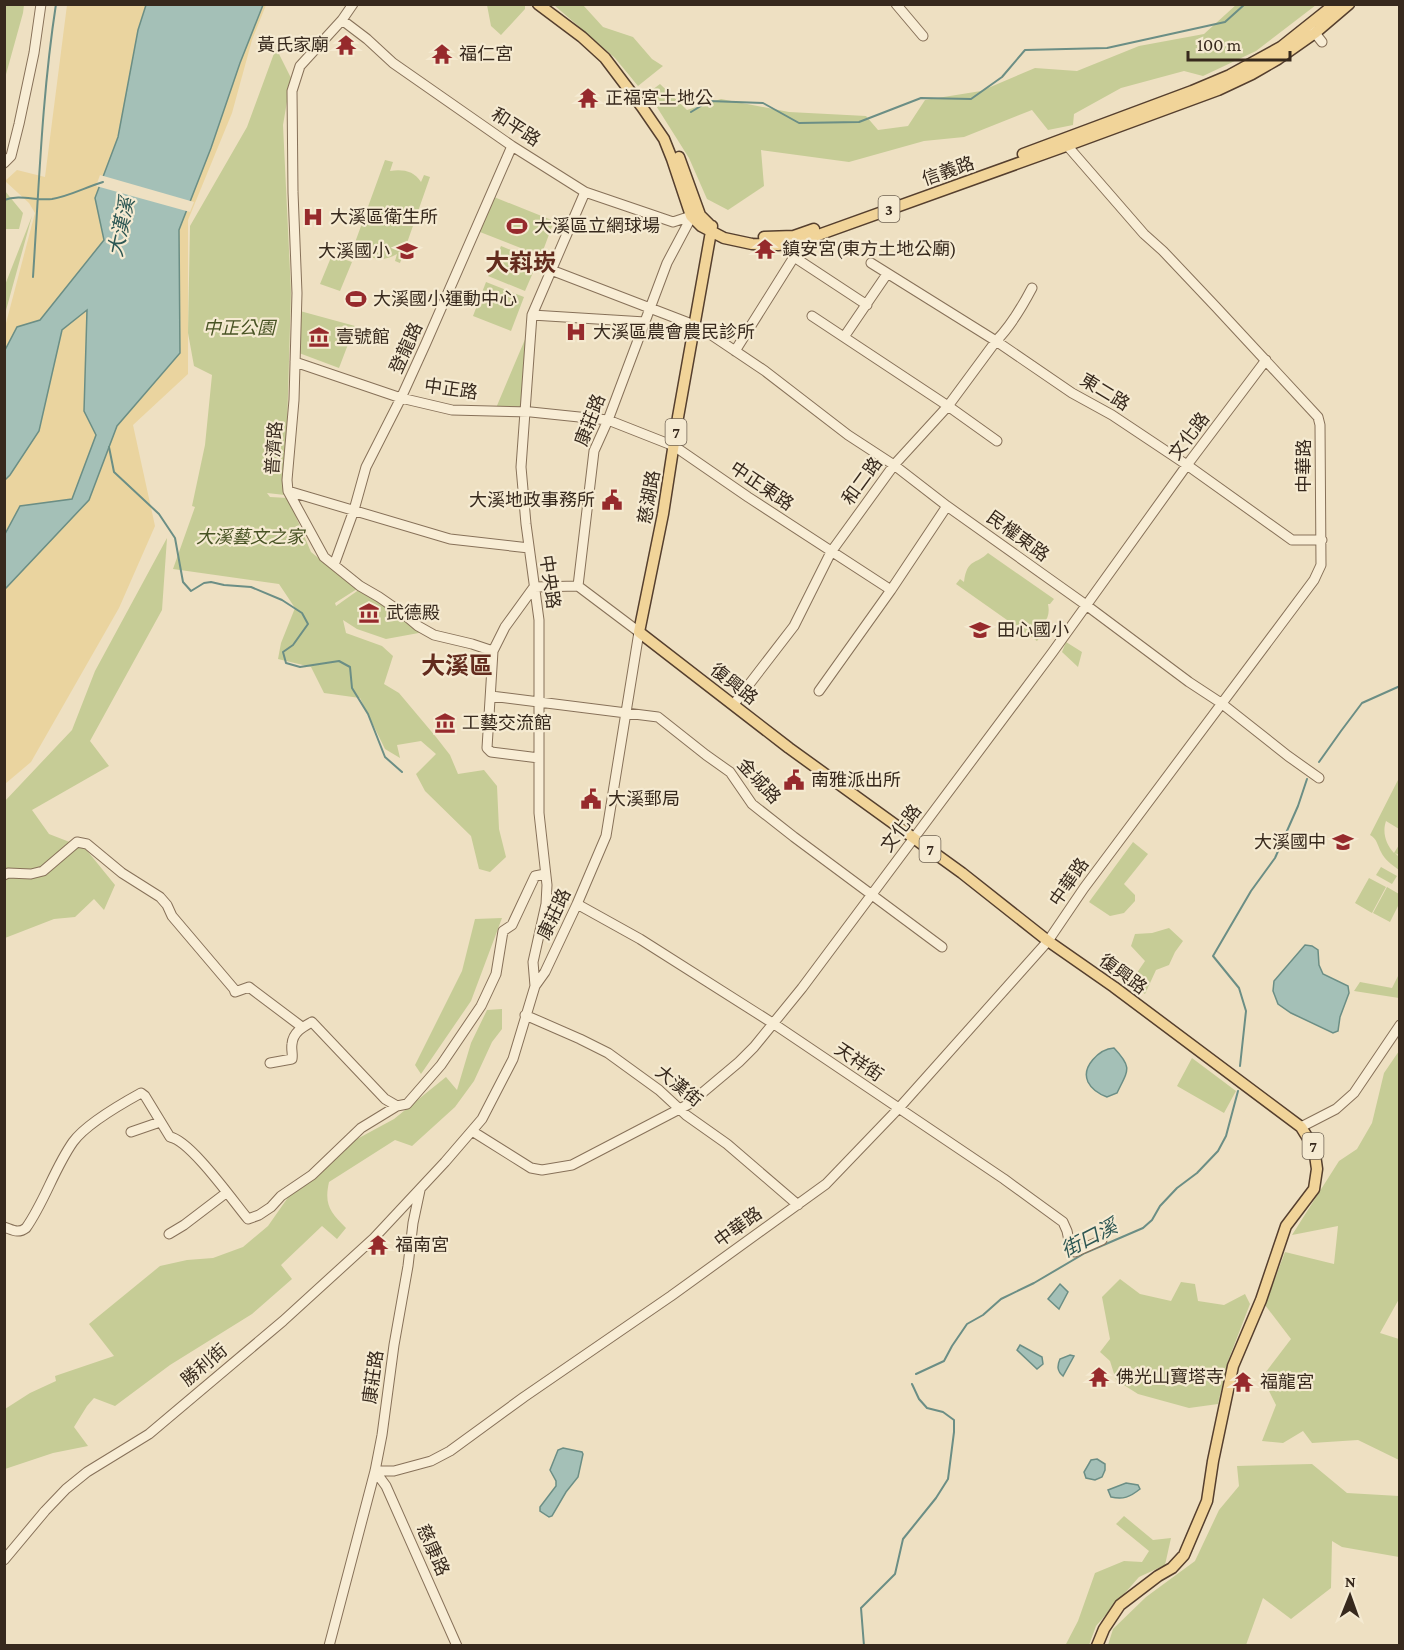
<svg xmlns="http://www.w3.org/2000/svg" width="1404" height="1650" viewBox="0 0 1404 1650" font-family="'Crimson Pro','Noto Sans TC',serif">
<rect width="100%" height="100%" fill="#eee0c2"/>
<path fill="#c6cc96" d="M5,4L24,5L23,13L5,78Z
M1237,4L1316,5L1256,51L1203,76L1184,71L1121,88L1074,114L1073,125L1048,130L1032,110L964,137L924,141L849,162L761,150L764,186L728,210L707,199L689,158L648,93L660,84L687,110L721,99L789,112L866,116L878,130L908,126L925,100L981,91L1035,68L1077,71L1139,46L1204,34Z
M487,5H525V9L501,35L491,26Z
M554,5H583L603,27L633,37L652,59L663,66L638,86L615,58Z
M276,48L291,78L283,125L291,292L285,495L267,493L270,497L288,498L311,552L357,589L335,603L336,606L360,589L435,630L386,639L357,629L343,620L346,633L382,646L393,656L384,684L399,693L436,737L450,755L458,774L484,770L497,786L499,829L506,857L490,872L479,869L471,836L425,791L416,774L436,754L421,741L397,745L400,758L385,749L360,698L324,693L311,667L278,659L281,643L295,608L279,584L173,569L195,507L192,506L205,445L212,375L194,366L188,333L190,226L247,127Z
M385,160L393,162L390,171C403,169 414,171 421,182L424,175L430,177L400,263L395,261L397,254C383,262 369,261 360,247L358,250L353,248Z
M5,191L23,213L19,229H5Z
M494,197L554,221L541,256L480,232Z
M32,216L5,314V285Z
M501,246L538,261L525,291L488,276Z
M332,255L352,262L340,291L320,284Z
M486,282L524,297L511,331L473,316Z
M300,311L355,326L339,368L299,353Z
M526,337L523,412L496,408Z
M167,538L162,610L90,741L109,766L32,810L49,834L85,848L115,885L104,910L94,899L75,917L54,919L5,938L4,802L72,730L95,671Z
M988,553L1054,599L1050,604H1048C1051,618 1044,627 1030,630L1040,637L1037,641L956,584L960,579L964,582C967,558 976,565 988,553Z
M1066,642L1082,652L1078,667L1062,652Z
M1399,778V829L1386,821C1382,833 1386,844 1394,853L1399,845V855L1395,853L1399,857V870C1392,865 1384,859 1381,852C1377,844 1377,839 1370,835Z
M1133,842L1148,854L1124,884L1135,895V901L1124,913L1110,916L1089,902Z
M1381,867L1397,876L1392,884L1376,875Z
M1369,878L1386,887L1372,913L1355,903Z
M1387,887L1399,894V904L1390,922L1373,913Z
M502,918L471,1001L421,1074L415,1065L462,971L475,919Z
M1169,928L1183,941L1175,952L1169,965L1156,970L1145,994L1130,983L1145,961L1131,946L1135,934L1152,933Z
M1399,974V998L1354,991L1360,982L1392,988Z
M502,1009V1029L492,1042L474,1081L455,1107L412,1146L395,1140L329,1182C324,1205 330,1212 346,1228L337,1239L322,1226L281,1265L292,1279L252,1314L170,1365L115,1406L94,1398L87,1406L74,1427L88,1446L53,1453L5,1469V1409L30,1393L56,1381L55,1376L114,1356L89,1324L160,1266L187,1260L213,1258L243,1247L268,1226L289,1196L346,1145L394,1119L446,1077L457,1090L471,1043L487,1010Z
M1399,1051V1299L1380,1333L1399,1339V1460L1358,1440L1312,1443L1303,1431L1283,1443L1262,1441L1276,1405L1262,1377L1291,1339L1265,1305L1285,1252L1334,1264L1338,1226L1292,1235L1339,1161L1357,1149L1372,1123L1384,1073Z
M1192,1058L1236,1091L1224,1113L1177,1086Z
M1120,1279L1140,1294L1171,1301L1181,1282L1195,1284L1198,1301L1224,1305L1245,1294L1250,1304L1228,1361L1218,1404L1189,1408L1138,1394L1116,1380L1110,1361L1100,1352L1110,1339L1102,1297Z
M1312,1464L1347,1493L1399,1496V1557L1342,1547L1332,1541L1331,1588L1291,1619L1263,1598L1246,1645H1108L1113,1629L1146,1597L1195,1561L1219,1510L1239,1486L1237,1466Z
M1124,1516L1153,1540L1171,1538L1165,1565L1139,1577L1096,1626L1089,1645L1065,1646L1078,1621L1095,1573L1124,1561L1142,1562L1149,1551L1116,1524Z"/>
<path fill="#ead49f" d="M67,5H266L252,40L232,113L188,220V374L133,425L155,526L119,608L31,762L5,784V327L35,213L29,203L5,181L17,170L45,177Z"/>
<path fill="#a4c0b7" stroke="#6b8e85" stroke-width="1.5" d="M146,5H263L240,63L211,148L179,230L180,353L117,426L89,500L5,589V534L20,506L72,499L96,435L84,411L87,310L62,330L39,431L10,475L5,480L4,352L17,327L40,320L104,240L95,198L118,137L138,30Z
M1305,945L1312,946L1318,950L1319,965L1323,974L1348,986L1349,993L1340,1017L1338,1031L1333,1033L1291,1013L1278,1004L1273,991L1274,981Z
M1114,1048C1133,1068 1128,1070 1117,1093L1107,1097C1099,1094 1092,1090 1088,1082C1081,1067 1099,1049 1114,1048Z
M1060,1284L1068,1292L1059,1309L1048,1299Z
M1020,1345L1042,1357L1043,1364L1037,1369L1017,1350Z
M1070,1355L1074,1356L1063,1376C1057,1371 1057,1366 1060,1359Z
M563,1448L582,1452L583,1454L578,1477L566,1492L552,1516L549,1517L540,1511V1507L556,1486V1481L550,1470L558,1450Z
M1097,1459L1105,1464V1470L1102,1477L1095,1480L1086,1478L1084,1472L1091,1460Z
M1126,1483L1138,1485L1140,1489C1130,1497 1123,1500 1111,1497L1108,1490Z"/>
<path fill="#eee0c2" d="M100,175L194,202L190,212L96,186Z"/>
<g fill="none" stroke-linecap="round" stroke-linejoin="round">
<path stroke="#6b8e85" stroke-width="2" d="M691,112L709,101L763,103L799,123L859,122L921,98L971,99L1002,77L1025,50L1107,48L1225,22L1245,4
M4,200C20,194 36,201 52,199C70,196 86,187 103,182
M33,277C39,186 42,95 56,4
M109,447L114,472L159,514L175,538L183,582L191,591L204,583L211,582L224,585L251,587L282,600L302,613L308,624L293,645L283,652L286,663L300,667L339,661L350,667L352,688L368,714L385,757L402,772
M1319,762L1341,731L1362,703L1400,686
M1240,1066L1246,1011L1239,988L1213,956L1251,891L1275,858L1298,806L1307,779
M916,1374L944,1361L952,1346L967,1324L983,1315L1001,1299L1034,1283L1085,1253L1143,1228L1152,1220L1160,1206L1177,1188L1197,1173L1218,1151L1226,1136L1238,1091
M864,1646L861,1608L895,1574L903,1539L936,1498L948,1479L954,1432V1420L943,1412L927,1408L919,1399L912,1384"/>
<g stroke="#877159" stroke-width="11">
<path id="minor" d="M353,4L342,20L300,66L292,91L293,192L297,293L294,400L287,480L288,491L324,557L360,586L379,597L405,615L418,626L434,635L472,644L493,651
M896,4L923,36
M342,20L367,39L393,63L512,146L585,192L673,222L691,216
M1311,28L1322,42
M4,163L11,156L19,124L34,53L41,4
M794,257L867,305
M871,263L996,341L1072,393L1112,415L1187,465L1292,540H1322
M551,270L694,325L704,330L765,371L848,435L894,465L947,506L1086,605L1189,682L1221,703L1288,756L1319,778
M532,315L645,322
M812,316L948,406L997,441
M844,337L887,274
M735,351L794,257L796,243L795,238
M295,362L401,398L452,410L531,412L608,420L674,446L748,497L891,590
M288,491L450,539L529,548
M334,565L354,510L366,467L401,398L426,343L512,146
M578,586L594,451L608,420L667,263L693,214
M534,587L505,627L493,651L487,748L491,752L539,758
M534,587L578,586
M819,691L891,590L947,506
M491,696L658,717L706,755L730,772L752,804L794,837L942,947
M734,704L794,626L831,552L894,465L948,406L996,341C1011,326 1022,307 1032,288
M4,875L8,873L31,874L43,871L77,842L87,844L122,873L160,897L167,905L172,916L234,989L235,992L249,987L302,1027
M577,904L640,939L774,1024L1004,1179L1063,1222L1067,1231L1071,1250L1075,1252L1102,1240
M535,986L533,962L546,904L547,885L539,813V620L526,524L521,467L532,315L585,192
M525,1015L580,1039L608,1053L659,1090L686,1115L727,1144L798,1205
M270,1063L292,1059C293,1054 291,1049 292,1044C293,1032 303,1027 312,1022L385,1099L397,1106
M1301,1127L1336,1109L1354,1093L1400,1025
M472,1131L531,1168L542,1170L572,1165L689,1104L739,1062L754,1047L802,988L1052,653L1187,465L1266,360
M131,1132L160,1122
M4,1227C13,1230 18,1234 26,1228C45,1201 54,1169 73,1142C86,1124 121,1104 141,1093L145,1096L170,1137C190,1140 233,1201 248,1219L259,1215L271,1207L281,1196L312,1175L361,1128L397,1106L407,1104L441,1065L481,1006L496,974L503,931L512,925L535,876L545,874
M169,1234L184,1225L226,1193
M375,1471H394L431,1461L450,1451L524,1397L671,1296L826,1184L899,1108L1048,941L1084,888L1314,580L1321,565L1320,425L1318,417L1216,307L1163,251L1144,234L1064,142
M375,1471L386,1486L457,1646
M4,1560L45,1511L66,1489L87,1472L149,1434L283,1321L374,1238L445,1162L482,1119L513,1059L535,986L545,972L577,904L606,836L639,632L578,586
M329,1646L375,1471L382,1435L394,1345L408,1266L413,1223L420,1190"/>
</g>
<g stroke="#553f2e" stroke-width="13">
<path id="major" d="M538,4L582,37L605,58L642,107L664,139L672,159L691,216L701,226L724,238L752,244L778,245L796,243L1066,146L1218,90L1252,74L1278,59L1315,33L1349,4
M1023,154L1192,91L1230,75L1281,47L1335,4
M679,157L700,215L709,224
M712,226L678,417L663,514L639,632L789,748L962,873L1048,941L1114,987L1301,1127L1314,1148L1317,1169L1314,1189L1286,1226L1261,1300L1233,1366L1213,1461L1207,1501L1184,1555L1172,1568L1158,1576L1120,1605L1104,1629L1097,1646
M764,237L794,236L814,229"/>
</g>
<use href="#minor" stroke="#f8edd5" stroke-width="9"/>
<use href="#major" stroke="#f1d499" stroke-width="10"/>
</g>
<defs>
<g id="temple-bare" transform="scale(1.62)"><path d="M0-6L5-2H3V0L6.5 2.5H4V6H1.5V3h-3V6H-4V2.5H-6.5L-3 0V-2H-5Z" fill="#962a2c" stroke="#f5ead1" stroke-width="2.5" paint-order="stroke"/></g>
<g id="hospital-bare" transform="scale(1.62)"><path d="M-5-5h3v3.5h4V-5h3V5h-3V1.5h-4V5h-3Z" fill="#962a2c" stroke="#f5ead1" stroke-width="2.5" paint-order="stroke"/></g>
<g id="stadium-bare" transform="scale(1.62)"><path d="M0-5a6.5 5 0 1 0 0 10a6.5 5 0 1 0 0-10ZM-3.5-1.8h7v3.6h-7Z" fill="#962a2c" stroke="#f5ead1" stroke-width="2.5" paint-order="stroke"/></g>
<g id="school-bare" transform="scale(1.62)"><path d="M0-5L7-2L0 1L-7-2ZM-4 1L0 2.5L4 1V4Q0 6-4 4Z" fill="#962a2c" stroke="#f5ead1" stroke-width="2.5" paint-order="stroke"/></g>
<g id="museum-bare" transform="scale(1.62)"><path d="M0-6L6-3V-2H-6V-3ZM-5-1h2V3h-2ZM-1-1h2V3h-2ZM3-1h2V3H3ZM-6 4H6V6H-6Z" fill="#962a2c" stroke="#f5ead1" stroke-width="2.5" paint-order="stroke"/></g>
<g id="civic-bare" transform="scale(1.62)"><path d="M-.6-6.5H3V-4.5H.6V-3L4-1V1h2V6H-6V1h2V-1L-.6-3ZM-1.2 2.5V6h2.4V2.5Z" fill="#962a2c" stroke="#f5ead1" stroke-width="2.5" paint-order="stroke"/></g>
</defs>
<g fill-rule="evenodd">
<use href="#temple-bare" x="346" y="45"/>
<use href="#temple-bare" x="442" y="54"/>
<use href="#temple-bare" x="588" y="98"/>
<use href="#hospital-bare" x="313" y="217"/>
<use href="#stadium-bare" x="517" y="226"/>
<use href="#temple-bare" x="765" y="249"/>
<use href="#school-bare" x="407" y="251"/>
<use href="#stadium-bare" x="356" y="299"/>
<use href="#hospital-bare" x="576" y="332"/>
<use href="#museum-bare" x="319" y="337"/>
<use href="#civic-bare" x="612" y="500"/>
<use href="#museum-bare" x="369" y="613"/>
<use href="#school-bare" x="980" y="630"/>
<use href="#museum-bare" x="445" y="723"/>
<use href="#civic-bare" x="794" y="780"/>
<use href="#civic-bare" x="591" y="799"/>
<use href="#school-bare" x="1343" y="842"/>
<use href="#temple-bare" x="378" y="1245"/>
<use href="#temple-bare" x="1099" y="1377"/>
<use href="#temple-bare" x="1243" y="1382"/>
</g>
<g text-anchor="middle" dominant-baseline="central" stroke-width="4.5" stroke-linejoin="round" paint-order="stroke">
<g fill="#f5ead1" stroke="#706353" stroke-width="1.5">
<rect x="878.5" y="196" width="21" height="26" rx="4.5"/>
<rect x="665.5" y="419" width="21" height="26" rx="4.5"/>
<rect x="919.5" y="836" width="21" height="26" rx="4.5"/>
<rect x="1302.5" y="1133" width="21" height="26" rx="4.5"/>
</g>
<g font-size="16" font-weight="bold" fill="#37291d">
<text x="889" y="209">3</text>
<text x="676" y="432">7</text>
<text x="930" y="849">7</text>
<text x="1313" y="1146">7</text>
</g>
<g font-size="18" fill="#37291d" stroke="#f5ead1" text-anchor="start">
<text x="329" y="45" text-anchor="end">黃氏家廟</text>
<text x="459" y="54">福仁宮</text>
<text x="605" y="98">正福宮土地公</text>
<text x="330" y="217">大溪區衛生所</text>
<text x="534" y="226">大溪區立網球場</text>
<text x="782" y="249">鎮安宮(東方土地公廟)</text>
<text x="390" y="251" text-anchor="end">大溪國小</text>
<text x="373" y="299">大溪國小運動中心</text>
<text x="593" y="332">大溪區農會農民診所</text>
<text x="336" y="337">壹號館</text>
<text x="595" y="500" text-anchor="end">大溪地政事務所</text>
<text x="386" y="613">武德殿</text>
<text x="997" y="630">田心國小</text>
<text x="462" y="723">工藝交流館</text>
<text x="811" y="780">南雅派出所</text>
<text x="608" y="799">大溪郵局</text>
<text x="1326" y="842" text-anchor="end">大溪國中</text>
<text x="395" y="1245">福南宮</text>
<text x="1116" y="1377">佛光山寶塔寺</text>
<text x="1260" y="1382">福龍宮</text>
</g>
<g font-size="18" fill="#37291d" stroke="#f5ead1">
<text transform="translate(516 127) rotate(33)">和平路</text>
<text transform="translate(948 171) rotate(-19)">信義路</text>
<text transform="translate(406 348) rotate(-66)">登龍路</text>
<text transform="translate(451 389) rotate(8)">中正路</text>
<text transform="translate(1105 392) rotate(31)">東二路</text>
<text transform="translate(590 420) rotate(-69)">康莊路</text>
<text transform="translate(1189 436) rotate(-53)">文化路</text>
<text transform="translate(274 448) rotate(-86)">普濟路</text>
<text transform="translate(1304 466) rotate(-90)">中華路</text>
<text transform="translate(862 481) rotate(-54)">和二路</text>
<text transform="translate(762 486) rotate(34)">中正東路</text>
<text transform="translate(649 497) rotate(-80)">慈湖路</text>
<text transform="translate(1018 536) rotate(36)">民權東路</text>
<text transform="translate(550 582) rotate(82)">中央路</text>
<text transform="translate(734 684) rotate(38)">復興路</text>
<text transform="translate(759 781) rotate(47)">金城路</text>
<text transform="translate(901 828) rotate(-53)">文化路</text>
<text transform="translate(1069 882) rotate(-55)">中華路</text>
<text transform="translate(554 914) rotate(-65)">康莊路</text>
<text transform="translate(1123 974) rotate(36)">復興路</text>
<text transform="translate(859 1062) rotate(34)">天祥街</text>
<text transform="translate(679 1086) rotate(39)">大漢街</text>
<text transform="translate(738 1227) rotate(-36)">中華路</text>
<text transform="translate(204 1365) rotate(-40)">勝利街</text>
<text transform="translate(373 1377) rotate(-82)">康莊路</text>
<text transform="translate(433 1550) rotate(66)">慈康路</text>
</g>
<g font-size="18" font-style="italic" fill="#485324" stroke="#f5ead1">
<text x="239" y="328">中正公園</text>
<text x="250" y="537">大溪藝文之家</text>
</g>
<g font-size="20" font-style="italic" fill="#2d5753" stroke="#f5ead1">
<text transform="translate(121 227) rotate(-78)">大漢溪</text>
<text transform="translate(1089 1238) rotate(-27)">街口溪</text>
</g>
<g font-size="24" font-weight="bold" fill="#632b1d" stroke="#f5ead1">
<text x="521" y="262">大嵙崁</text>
<text x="457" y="665">大溪區</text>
</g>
</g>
<rect width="1404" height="1650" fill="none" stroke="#37291d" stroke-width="12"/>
<g transform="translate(1350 1596) rotate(1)" stroke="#f5ead1" stroke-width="4.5" paint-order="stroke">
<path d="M0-4.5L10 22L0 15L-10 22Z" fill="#37291d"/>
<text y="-9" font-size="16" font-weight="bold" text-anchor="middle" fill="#37291d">N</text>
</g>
<path d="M1188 51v9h102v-9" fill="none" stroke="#37291d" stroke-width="3"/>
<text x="1197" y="51" font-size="18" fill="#37291d" stroke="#f5ead1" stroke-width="4.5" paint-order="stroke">100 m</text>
</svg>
